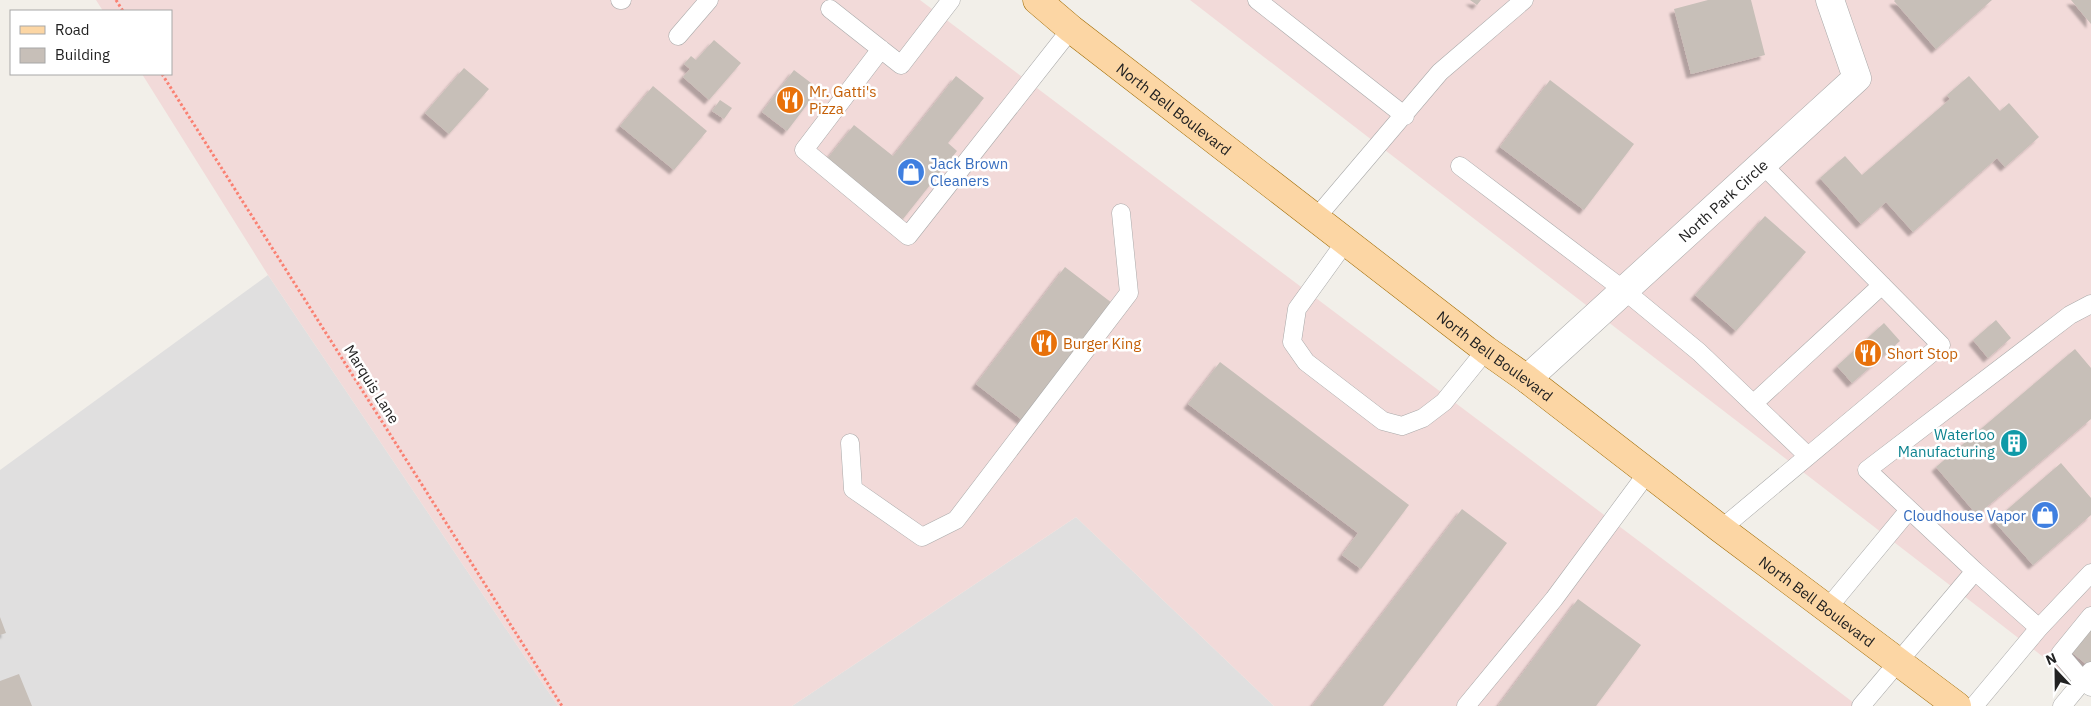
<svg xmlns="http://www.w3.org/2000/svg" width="2091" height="706" viewBox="0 0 2091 706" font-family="'IBM Plex Sans',sans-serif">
<defs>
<filter id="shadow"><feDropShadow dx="-4.5" dy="4.5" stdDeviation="1" flood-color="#0004"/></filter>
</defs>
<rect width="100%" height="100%" fill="#f2efe9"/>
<path fill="#e0dfdf" d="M268,275L558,706H0V470Z
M1076,517L1274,706H792Z"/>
<path fill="#f2dad9" d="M96,0H920L1858,706H1274L1076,517L792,706H558L268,275L142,74H171V11H103Z
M1190,0H2091V694L2077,683Z"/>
<path fill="#c7bfb8" filter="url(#shadow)" d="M1470,0H1481L1477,5Z
M1708,0H1751L1765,55L1691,74L1674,9Z
M1895,0H1992L1936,49L1894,1Z
M2071,0H2091V24Z
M714,40L741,63L709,100L683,77L690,69L684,64L691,56L696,60Z
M464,68L489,89L449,134L425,113Z
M794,70L819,89L787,131L762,112Z
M956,76L984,98L948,143L957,151L903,219L827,159L854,125L893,156Z
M1969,76L2000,111L2009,103L2039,137L2005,167L1997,158L1913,232L1886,202L1861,224L1820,178L1845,156L1862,175L1950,99L1947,95Z
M1550,80L1634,144L1584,210L1500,147Z
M653,86L707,131L674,170L620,126Z
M720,100L732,108L724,119L712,111Z
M1765,216L1806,252L1736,331L1695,295Z
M1065,267L1112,303L1022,420L976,384Z
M1996,320L2011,338L1988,358L1973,340Z
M1884,323L1900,341L1852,383L1837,366Z
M2075,349L2091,368V419L1977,515L1936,467Z
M1220,362L1409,505L1361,569L1342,555L1358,533L1188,404Z
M2061,463L2091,498V515L2033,565L1994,521Z
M1462,509L1507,543L1383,706H1312Z
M1578,599L1641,645L1596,706H1498Z
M0,617L6,633L0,635Z
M2091,625V668L2070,651Z
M19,674L32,706H0V681Z"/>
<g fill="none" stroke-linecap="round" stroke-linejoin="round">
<g stroke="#a9a9a9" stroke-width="19">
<path id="service" d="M620,0H622
M1257,0L1405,116
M830,9L901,65L951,0
M678,36L709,0
M881,49L804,150L908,236L1071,29
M1460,166L1625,291L1699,352L1808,456
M1316,218L1440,72L1524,0
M1346,241L1297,309L1292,342L1306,362L1383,421L1402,426L1423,418L1444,402L1486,350
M1753,404L1882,285
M850,443L853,489L922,537L956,520L1129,293L1121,213
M1721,529L1941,345L1762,164
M1975,571L1867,470L2070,315L2091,304
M1827,609L1909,510
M2091,616L2060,654L2083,681L2091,687
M2039,628L2091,573
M1466,706L1554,599L1648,472
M1861,706L1975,571L2039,628L1974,706
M2062,706L2091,671"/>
</g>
<g stroke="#a9a9a9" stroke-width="29">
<g id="minor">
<path id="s1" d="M1527,379L1857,78L1830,0"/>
</g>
</g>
<g stroke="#a06b00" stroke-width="29">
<g id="primary">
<path id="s2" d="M1037,0L1071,29L1486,350L1527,379L1721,529L1957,706"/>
</g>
</g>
<path stroke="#fa8072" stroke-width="3" stroke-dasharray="2.5 2.5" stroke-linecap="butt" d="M116,0L123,11
M162,74L562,706"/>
<use href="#service" stroke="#fff" stroke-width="18"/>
<use href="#minor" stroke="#fff" stroke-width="28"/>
<use href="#primary" stroke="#fcd6a4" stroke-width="28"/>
</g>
<defs>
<g id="restaurant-disc" transform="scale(1.4375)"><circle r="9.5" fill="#e8710a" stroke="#fff"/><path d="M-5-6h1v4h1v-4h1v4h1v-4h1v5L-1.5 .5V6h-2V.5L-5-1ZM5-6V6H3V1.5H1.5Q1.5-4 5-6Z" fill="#fff"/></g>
<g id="shop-disc" transform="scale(1.4375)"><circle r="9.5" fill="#3f7fe0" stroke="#fff"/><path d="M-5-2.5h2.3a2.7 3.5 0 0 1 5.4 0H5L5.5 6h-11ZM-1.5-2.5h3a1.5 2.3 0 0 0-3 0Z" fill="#fff"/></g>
<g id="building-disc" transform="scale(1.4375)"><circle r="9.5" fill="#0f9aa8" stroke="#fff"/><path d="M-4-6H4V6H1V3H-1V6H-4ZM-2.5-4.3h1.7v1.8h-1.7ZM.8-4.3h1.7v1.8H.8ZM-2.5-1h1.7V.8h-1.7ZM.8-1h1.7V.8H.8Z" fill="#fff"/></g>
</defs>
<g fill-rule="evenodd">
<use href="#restaurant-disc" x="790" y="100"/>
<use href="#shop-disc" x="911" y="172"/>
<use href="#restaurant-disc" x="1044" y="343"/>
<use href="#restaurant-disc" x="1868" y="353"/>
<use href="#building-disc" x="2014" y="443"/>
<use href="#shop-disc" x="2045" y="515"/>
</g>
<g text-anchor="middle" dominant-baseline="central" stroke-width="5" stroke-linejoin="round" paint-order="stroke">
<g font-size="15" fill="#c56008" stroke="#fff" text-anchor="start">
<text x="809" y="91">Mr. Gatti's<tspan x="809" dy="17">Pizza</tspan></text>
<text x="1063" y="343">Burger King</text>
<text x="1887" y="353">Short Stop</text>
</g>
<g font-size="15" fill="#222" stroke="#fff">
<text stroke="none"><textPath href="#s2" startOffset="175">North Bell Boulevard</textPath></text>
<text stroke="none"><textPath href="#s1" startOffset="265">North Park Circle</textPath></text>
<text stroke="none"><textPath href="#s2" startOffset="580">North Bell Boulevard</textPath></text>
<text transform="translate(372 384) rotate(58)">Marquis Lane</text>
<text stroke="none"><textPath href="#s2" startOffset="985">North Bell Boulevard</textPath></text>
</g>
<g font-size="15" fill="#366cbe" stroke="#fff" text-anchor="start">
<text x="930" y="163">Jack Brown<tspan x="930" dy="17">Cleaners</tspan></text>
<text x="2026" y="515" text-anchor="end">Cloudhouse Vapor</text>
</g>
<g font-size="15" fill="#0d838f" stroke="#fff" text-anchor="end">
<text x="1995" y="434">Waterloo<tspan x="1995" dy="17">Manufacturing</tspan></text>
</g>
</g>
<rect x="10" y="10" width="162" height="65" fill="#ffffff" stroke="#a7a7a7"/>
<rect x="20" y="26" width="25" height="8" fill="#fcd6a4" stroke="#a7a7a7"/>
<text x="55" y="35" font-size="15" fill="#222222">Road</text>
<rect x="20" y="48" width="25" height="15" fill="#c7bfb8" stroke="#a7a7a7"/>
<text x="55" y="60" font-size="15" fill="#222222">Building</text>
<g transform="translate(2056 671) rotate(338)" stroke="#ffffff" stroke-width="4" paint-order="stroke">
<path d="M0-4L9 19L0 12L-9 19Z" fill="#222222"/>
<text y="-8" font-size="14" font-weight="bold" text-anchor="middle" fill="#222222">N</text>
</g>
</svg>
